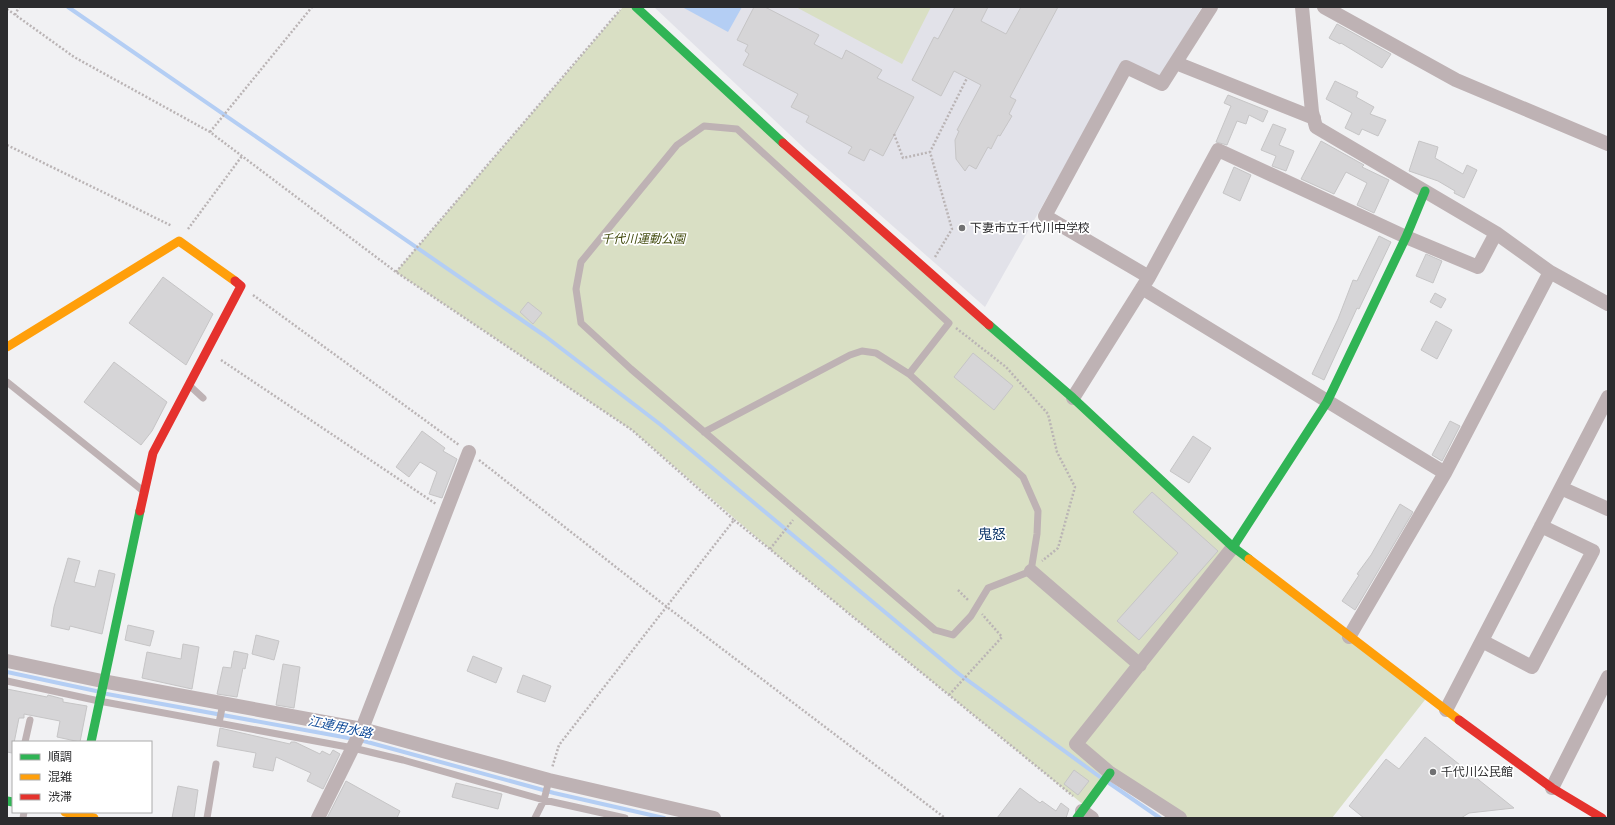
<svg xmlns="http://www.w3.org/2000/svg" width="1615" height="825" viewBox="0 0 1615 825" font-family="'Times New Roman','Noto Sans JP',serif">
<rect width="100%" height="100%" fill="#f1f1f3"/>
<path fill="#e2e2e9" d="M654,7H1202L1159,79L1124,61L985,307L805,149Z"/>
<path fill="#d9dfc4" d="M623,7H636L1233,547L1428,696L1332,818H1181L1110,773L1085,806L770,549L632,430L396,272Z
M796,7H931L902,64Z"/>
<path fill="#b4cef4" d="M685,7H742L728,32L684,8Z"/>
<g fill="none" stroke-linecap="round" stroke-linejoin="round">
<path stroke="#b4cef4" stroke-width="4" d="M68,7L545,336L661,425L959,674L1100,777
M7,672L96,691
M107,694L354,739
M360,740L554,793L664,818
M1109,783L1160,818"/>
</g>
<path fill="#d6d5d7" stroke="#c6c5c6" d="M754,7H765L819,35L814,44L842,59L846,50L882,70L877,78L914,97L883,156L870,149L864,161L848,153L852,147L806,122L809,116L791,107L798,94L743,65L749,54L745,51L748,45L737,40Z
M955,7H988L981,21L1006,34L1021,7H1058L1010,97L1016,100L1009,114L1012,116L1000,136L998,135L991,149L988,147L976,169L969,165L965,171L956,159L955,140L959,131L957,130L981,85L954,71L941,96L912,80L934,37L938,39Z
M1337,24L1391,54L1382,68L1341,43L1340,44L1329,38Z
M1335,81L1358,92L1356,97L1374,107L1370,114L1386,120L1378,136L1362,129L1359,135L1345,128L1352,113L1326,99Z
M1228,95L1268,111L1263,122L1249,115L1246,124L1237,121L1227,145L1216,142L1231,106L1224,103Z
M1273,124L1286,129L1279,145L1294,151L1286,171L1272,166L1276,156L1261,150Z
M1321,141L1364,165L1362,167L1389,180L1374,213L1357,205L1367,183L1346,172L1334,194L1301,179Z
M1419,141L1438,147L1435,158L1463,174L1467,165L1477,170L1464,198L1454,193L1455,191L1438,181L1409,171Z
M1234,167L1251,175L1240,201L1223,193Z
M1379,236L1391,242L1359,309L1357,308L1324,380L1312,374L1338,319L1353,280L1357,281Z
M1426,254L1442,261L1433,283L1416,276Z
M163,277L213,314L186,365L129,323Z
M1435,293L1446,299L1441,308L1430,302Z
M528,302L542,313L533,324L520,312Z
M1436,321L1452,330L1437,359L1421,350Z
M973,353L1013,386L994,410L954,377Z
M114,362L167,402L152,431L141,445L84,402Z
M1450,421L1460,426L1442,461L1432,455Z
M422,431L445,448L443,451L457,459L442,498L429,494L437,472L420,462L409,477L396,467Z
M1193,436L1211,448L1189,483L1170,471Z
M1152,492L1218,551L1139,640L1117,621L1178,553L1133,512Z
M1400,504L1413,512L1355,610L1342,601L1359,575L1357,574L1371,555Z
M68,558L80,561L74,582L95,587L99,570L115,574L102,634L70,626L69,630L51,626L54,607Z
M128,625L154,631L150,646L125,640Z
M256,635L279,641L274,660L252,654Z
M183,644L199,647L192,689L142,678L147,652L181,659Z
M234,651L248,654L245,669L243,668L237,697L217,694L223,667L231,668Z
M473,656L502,668L496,683L467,671Z
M283,664L300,667L294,708L276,705Z
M523,675L551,686L545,702L517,692Z
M7,689L47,697L48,695L63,699V702L87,706L80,742L57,737L60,721L24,714V718H19L12,753L7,752Z
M220,728L290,744L291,742H295L320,754L322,751L330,755L333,750L340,754L323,789L307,781L311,773L276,757L273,771L253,767L256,753L217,746Z
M1425,737L1514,808L1469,813L1461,818H1364L1349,806L1386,759L1399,769Z
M1074,770L1089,781L1078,795L1064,784Z
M346,781L400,811L397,818H327Z
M456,783L502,794L498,809L452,797Z
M178,786L198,790L194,818H172Z
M1020,788L1040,803L1042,801L1056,811L1061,803L1069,809L1066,818H997Z"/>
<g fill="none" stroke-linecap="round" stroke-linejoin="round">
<path stroke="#bab4b5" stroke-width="2.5" stroke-dasharray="2 2" stroke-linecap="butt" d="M7,9L74,57L210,132L396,272L632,430L734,520L559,745L552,768
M15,15L19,7
M210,132L312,7
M894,134L903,158L930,152
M7,145L172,226
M188,229L242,156
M935,257L952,229L930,152L967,78
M396,272L620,10
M253,295L459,445
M956,328L1006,367L1048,414L1057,452L1075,487L1058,548L1042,561
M221,360L436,504
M479,460L667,607L945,818
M734,520L1073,796
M770,549L793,520
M958,590L969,601
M949,695L1002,637L982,614"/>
<path stroke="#beb2b4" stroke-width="7" d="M7,382L142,490
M190,386L203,398
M704,432L850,355L862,351L876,353L909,374L1023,477L1038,511L1037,534L1031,571L988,588L971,616L953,635L935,630L631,369L581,323L576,289L581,262L677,145L704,126L737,129L949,323L909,374
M7,681L99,701L353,748L403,760L544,800L625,818
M219,723L223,703
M25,742L30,720
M23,818L24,812
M207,818L216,764
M535,818L544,800L549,780"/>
<path stroke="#beb2b4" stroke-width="14" d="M1302,7L1312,112L1316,127L1496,233L1550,272L1608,304
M1324,7L1456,80L1608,144
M1176,63L1314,118
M1149,277L1218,150L1406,237L1478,267L1496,233
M1142,288L1445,473
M1073,398L1149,277L1045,216L1126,67L1162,84L1211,7
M1561,488L1608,509
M1031,571L1140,665
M1349,637L1445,473L1550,272
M1482,641L1532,667L1593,551L1541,526
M7,661L102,681L362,729L549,780L714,818
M1446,710L1608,397
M1552,788L1608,677
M1082,811L1092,818
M318,818L362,729L469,452
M1180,818L1110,773L1076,744L1233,547"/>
<path stroke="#30b455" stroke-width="9" d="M636,7L783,143
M989,325L1073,398L1233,547L1249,559
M1233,547L1327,402L1406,237L1425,191
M91,742L140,511
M7,801L13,802
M1077,818L1110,773"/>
<path stroke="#ff9f0a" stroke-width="9" d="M7,347L179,241L235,281
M1249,559L1459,720
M65,812L94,818"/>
<path stroke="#e5322d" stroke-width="9" d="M783,143L989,325
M140,511L153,453L241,286L235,281
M1459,720L1552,788L1602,818"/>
</g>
<g fill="#717173" stroke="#fff" stroke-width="1.5">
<circle cx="962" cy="228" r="4"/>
<circle cx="1433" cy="772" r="4"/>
</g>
<g text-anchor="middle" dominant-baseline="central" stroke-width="3.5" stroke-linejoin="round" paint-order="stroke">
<g font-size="12" fill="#2c2c2e" stroke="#fff" text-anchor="start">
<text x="970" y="228">下妻市立千代川中学校</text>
<text x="1441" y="772">千代川公民館</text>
</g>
<g font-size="12" font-style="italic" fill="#424b0e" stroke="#fff">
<text x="643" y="239">千代川運動公園</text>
</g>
<g font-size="13" font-style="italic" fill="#144e9b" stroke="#fff">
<text transform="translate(340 727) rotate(12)">江連用水路</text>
</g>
<g font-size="14" fill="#0e3669" stroke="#fff">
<text x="992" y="534">鬼怒</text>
</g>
</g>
<rect width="1615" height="825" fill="none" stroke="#2c2c2e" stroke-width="16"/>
<rect x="12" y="741" width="140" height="72" fill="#ffffff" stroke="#ababab"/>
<rect x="20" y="754" width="20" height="6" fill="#30b455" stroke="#ababab"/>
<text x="48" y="761" font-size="12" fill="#2c2c2e">順調</text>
<rect x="20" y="774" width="20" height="6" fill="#ff9f0a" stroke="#ababab"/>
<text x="48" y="781" font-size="12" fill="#2c2c2e">混雑</text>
<rect x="20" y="794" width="20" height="6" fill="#e5322d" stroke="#ababab"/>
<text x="48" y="801" font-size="12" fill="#2c2c2e">渋滞</text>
</svg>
